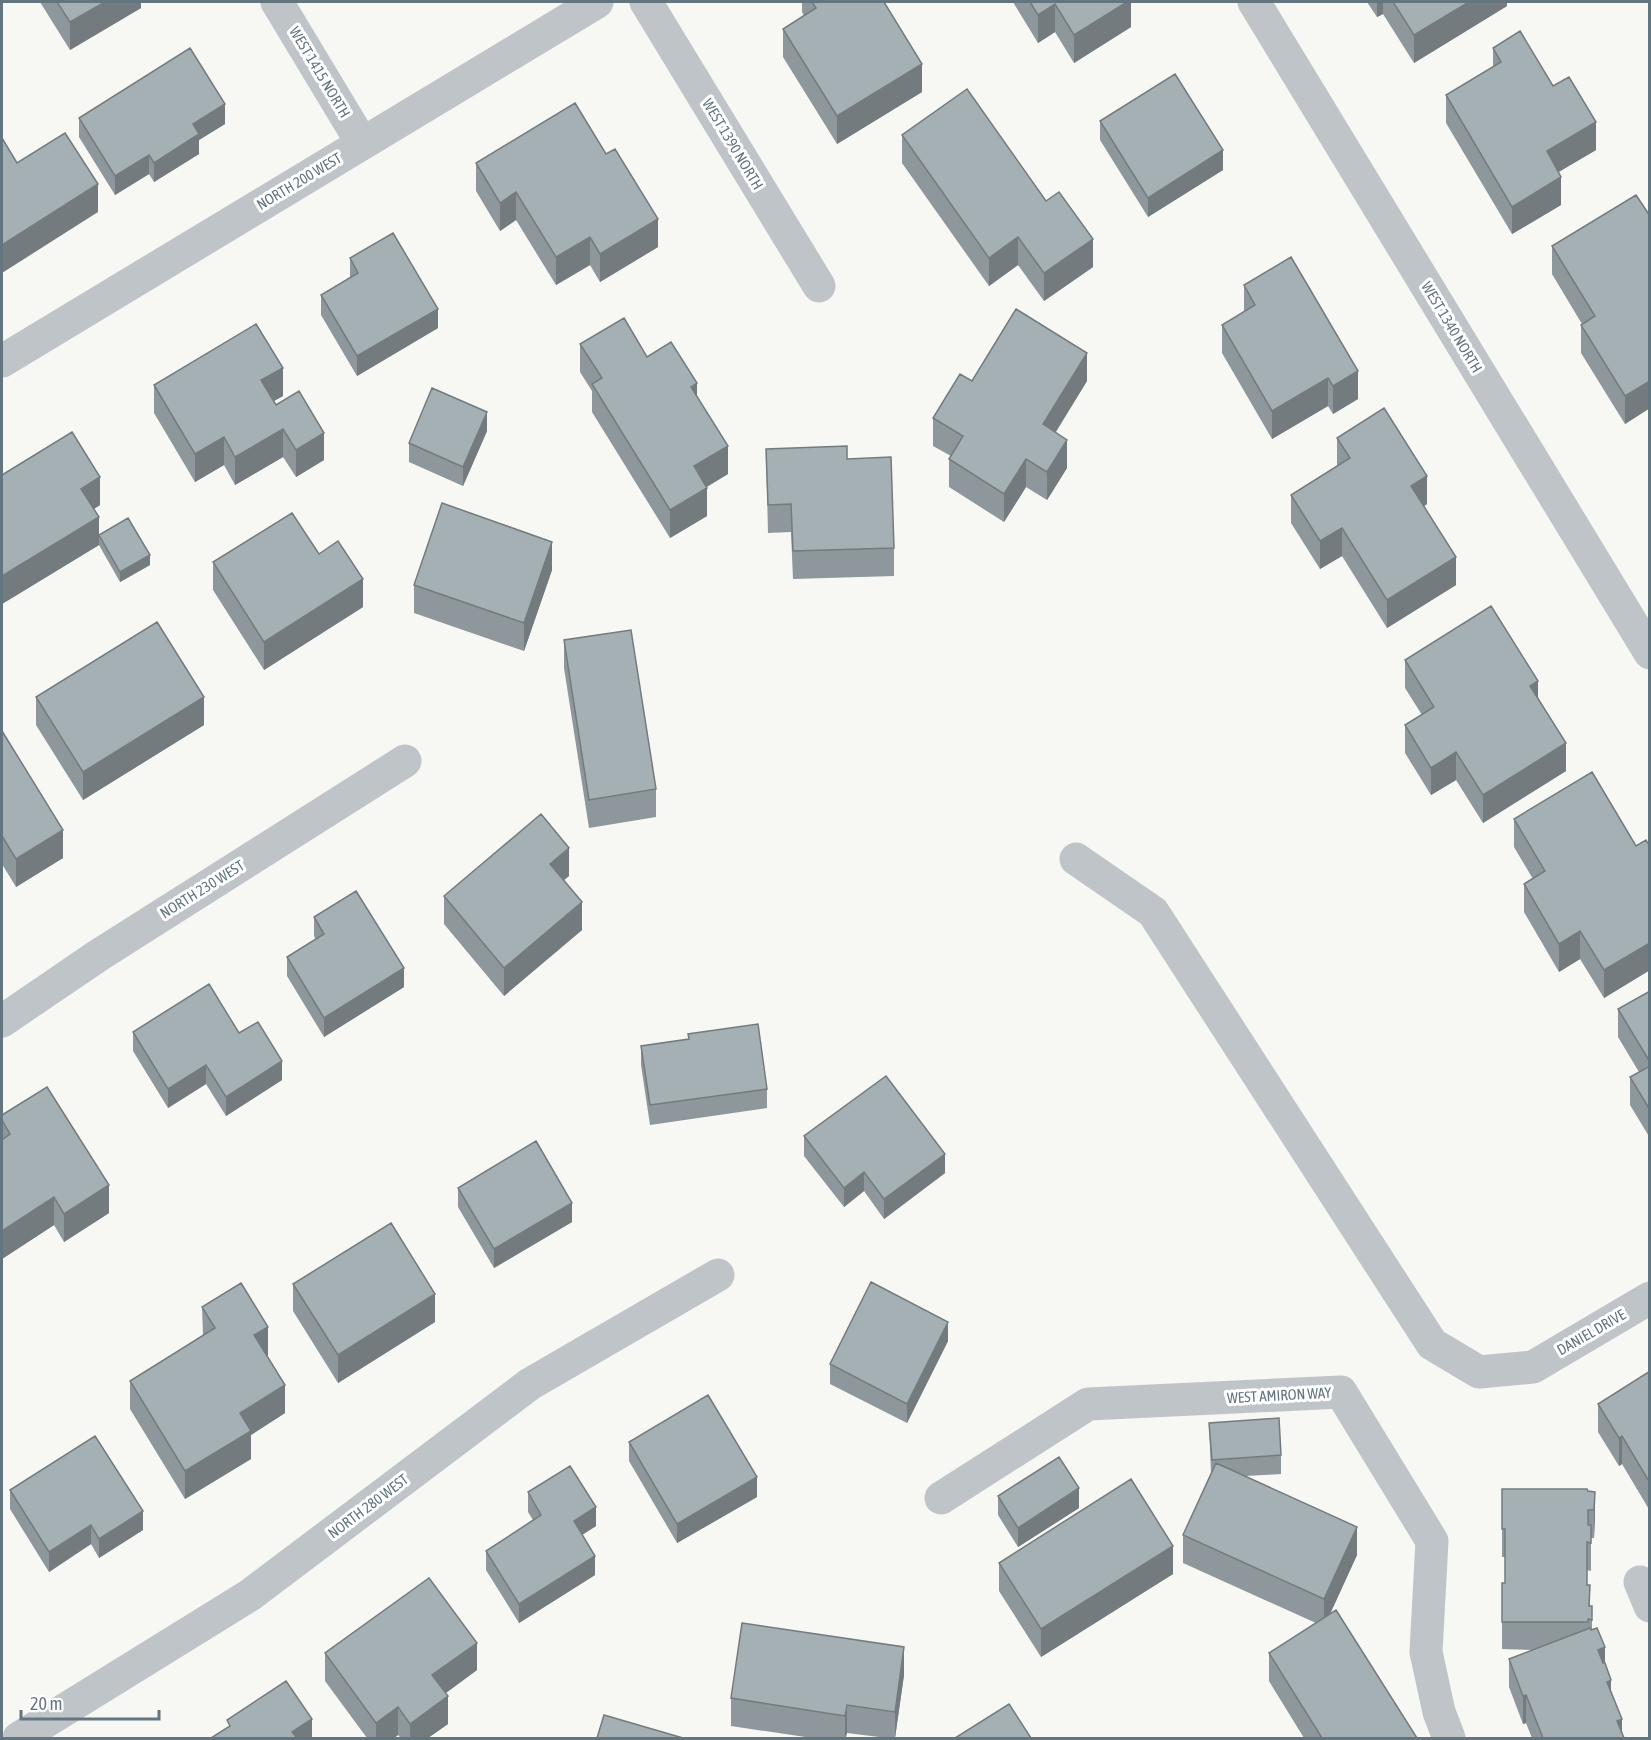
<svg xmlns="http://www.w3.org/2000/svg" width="1651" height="1740" viewBox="0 0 1651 1740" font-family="'Asap Condensed',sans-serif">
<rect width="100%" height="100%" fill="#f7f7f4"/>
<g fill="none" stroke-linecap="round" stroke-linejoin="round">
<path stroke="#bec4c7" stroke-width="33" d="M277,2L362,143
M646,2L819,286
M1254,2L1650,653
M2,361L597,2
M1076,859L1153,912L1432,1344L1479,1372L1533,1367L1650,1298
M2,1021L99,955L405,761
M941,1498L1088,1404L1341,1392L1432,1541L1426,1652L1439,1712L1449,1738
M1640,1582L1650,1606
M19,1738L250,1595L530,1384L718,1275"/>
</g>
<path fill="#8e979b" d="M40,2H141V8L70,50Z
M802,2H884L922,92L837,144L783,57V29L804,16L802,12Z
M1013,2H1131V27L1074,63L1055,32L1038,43Z
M1367,2H1507V6L1414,63L1383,14L1377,17Z
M1493,48L1553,86L1596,150L1558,172L1561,205L1512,234L1446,123V95L1493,68Z
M79,118L225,124L199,140V154L154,182L149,174L115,195L79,137Z
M1100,121L1223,170L1148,217L1100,140Z
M902,135L1093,267L1044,301L1018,265L989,286L902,163Z
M476,163L658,247L600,282L590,265L556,285L516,220L500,231L476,191Z
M1650,216V408L1625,424L1581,353V325L1582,324L1552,274V246Z
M350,258L438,328L357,376L321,315V295L350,278Z
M1244,285L1358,399L1333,414L1328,406L1272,439L1222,353V325L1244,312Z
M580,344L647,357L697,396L728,474L707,487V516L670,538L592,412V391L580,372Z
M972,381H1087L1056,432L1067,468L1047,500L1026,487L1004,522L949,487V459L951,456L933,446V418Z
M154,385L283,396L274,401L276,405L324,460L296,477L283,457L235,485L224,465L195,482L154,413Z
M487,431L463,486L409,462V443Z
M1337,438L1427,504L1424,506L1456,585L1387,628L1342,556L1320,569L1291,523V495L1337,466Z
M766,449L847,459L894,548V576L793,579L791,532L768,533Z
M2,475L100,505L94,509L99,535L150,565L120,582L99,545L2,604Z
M319,554L363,607L264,670L213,590V562Z
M552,570L524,651L414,613V585Z
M564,640L656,789V817L589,828L564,668Z
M1405,660L1538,699L1566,771L1483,823L1456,780L1431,795L1405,753V725L1422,715L1405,688Z
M36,697L204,725L83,800L36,725Z
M2,731L63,858L16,887L2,864Z
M1514,819L1636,846L1650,847V970L1604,998L1580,959L1559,972L1524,912V884L1533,879L1514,847Z
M569,876L563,880L582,930L504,996L444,924V896Z
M314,917L404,987L324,1037L287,976V957L316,940L314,936Z
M1650,991V1138L1630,1105V1077L1639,1072L1618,1037V1009Z
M133,1032L239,1033L282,1080L226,1116L206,1084L168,1108L133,1051Z
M641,1046L767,1089V1108L650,1125L641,1065Z
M2,1115L109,1213L64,1242L54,1225L2,1259Z
M804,1136L945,1173L884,1219L864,1191L844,1207L804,1156Z
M458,1188L572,1222L494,1268L458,1207Z
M293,1284L435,1322L338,1383L293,1311Z
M202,1307L268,1355L267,1356L285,1413L251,1435V1459L185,1499L130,1409V1381L203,1336Z
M948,1341L907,1423L830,1384V1364Z
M1650,1371V1511L1622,1464L1619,1466L1598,1432V1404Z
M1209,1423L1281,1455V1474L1246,1476L1357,1555L1330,1614L1417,1738H1304L1269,1681V1653L1316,1623L1183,1563V1535L1211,1473Z
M629,1442L757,1497L677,1543L629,1461Z
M1502,1489L1595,1492L1594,1538H1591V1571L1587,1570V1585L1590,1606H1592V1629L1605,1664L1611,1693L1624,1738H1532L1526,1723L1523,1724L1509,1687V1659L1534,1650L1502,1649V1583H1505V1557H1502Z
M10,1490L143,1530L99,1558L91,1544L49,1572L10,1509Z
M528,1492L596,1526L582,1535L595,1575L519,1623L486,1570V1551L533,1520L528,1512Z
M998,1496L1079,1508L1018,1547L998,1515Z
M999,1563L1173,1574L1041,1657L999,1591Z
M325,1653L477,1670L446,1693L448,1724L428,1738H401L398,1735L394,1738H367L325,1681Z
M904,1675L895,1738H887L847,1733L846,1738H812L731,1726V1698Z"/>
<path fill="#747b7e" d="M105,2H141V8L70,50V22Z
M1127,2H1131V27L1074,63V35Z
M1377,2H1383V14L1377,17Z
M1469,2H1507V6L1414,63V35Z
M1055,4V32L1038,43V15Z
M922,64V92L837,144V116Z
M225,104V124L199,140V154L154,182V163L193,124Z
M1596,122V150L1547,179V151Z
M1223,150V170L1148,217V198Z
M149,155V174L115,195V176Z
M1561,177V205L1512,234V207Z
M98,184V212L2,273V245Z
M516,192V220L500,231V203Z
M658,219V247L600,282V254Z
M590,237V265L556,285V257Z
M1018,237V265L989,286V258Z
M1093,239V267L1044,301V273Z
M438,309V328L357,376V356Z
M1087,353V381L1043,452V424Z
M283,368V396L261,408V380Z
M1358,371V399L1333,414V386Z
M1328,378V406L1272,439V411Z
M1650,381V408L1625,424V396Z
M697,383V411L691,387Z
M487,412V431L463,486V467Z
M283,429V457L235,485V457Z
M324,433V460L296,477V450Z
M224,437V465L195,482V454Z
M1067,440V468L1047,500V472Z
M728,446V474L694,494V466Z
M1026,459V487L1004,522V494Z
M1427,476V504L1411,514V486Z
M100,477V505L81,517V489Z
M707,488V516L670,538V510Z
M99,517V545L2,604V576Z
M1342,528V556L1320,569V541Z
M552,542V570L524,651V623Z
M150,555V565L120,582V572Z
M1456,557V585L1387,628V600Z
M363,579V607L264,670V642Z
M1538,681V709L1530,686Z
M204,697V725L83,800V772Z
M1566,743V771L1483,823V795Z
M1456,752V780L1431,795V768Z
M63,830V858L16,887V859Z
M569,848V876L550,892V864Z
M582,902V930L504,996V968Z
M1580,931V959L1559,972V944Z
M1650,943V970L1604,998V970Z
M404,968V987L324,1037V1018Z
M282,1061V1080L226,1116V1097Z
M206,1065V1084L168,1108V1089Z
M945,1154V1173L884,1219V1199Z
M864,1172V1191L844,1207V1188Z
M109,1185V1213L64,1242V1214Z
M54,1197V1225L2,1259V1231Z
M572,1203V1222L494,1268V1249Z
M435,1294V1322L338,1383V1355Z
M948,1322V1341L907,1423V1404Z
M268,1327V1355L254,1363V1335Z
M285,1385V1413L251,1435V1459L185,1499V1471L240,1413Z
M1622,1436V1464L1619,1466V1438Z
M757,1477V1497L677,1543V1524Z
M1079,1488V1508L1018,1547V1528Z
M1595,1492V1520L1594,1538V1510Z
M596,1507V1526L574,1540V1521Z
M143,1511V1530L99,1558V1539Z
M91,1525V1544L49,1572V1552Z
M1357,1527V1555L1324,1627V1599Z
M1173,1546V1574L1041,1657V1629Z
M595,1556V1575L519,1623V1604Z
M477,1643V1670L432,1703V1675Z
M904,1647V1675L895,1738V1712Z
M1605,1647V1675L1598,1650Z
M1611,1680V1708L1607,1682Z
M1526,1695V1723L1523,1724V1696Z
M448,1696V1724L428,1738H410V1724Z
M847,1705V1733L845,1738V1716Z
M398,1707V1735L394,1738H376V1723Z
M312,1719V1738H292V1732Z
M1622,1719V1738L1617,1721Z"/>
<path fill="#a5b0b4" stroke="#747b7e" stroke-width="1.5" d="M57,2H105L70,22Z
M812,2H884L922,64L837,116L783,29L816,8Z
M1030,2H1127L1074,35L1055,4L1038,15Z
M1393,2H1469L1414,35Z
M1520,31L1553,86L1569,77L1596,122L1547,151L1561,177L1512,207L1446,95L1501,62L1493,48Z
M190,48L225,104L193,124L199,134L154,163L149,155L115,176L79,118Z
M1175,74L1223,150L1148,198L1100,121Z
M967,89L1046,201L1059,192L1093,239L1044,273L1018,237L989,258L902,135Z
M575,103L606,154L615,149L658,219L600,254L590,237L556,257L516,192L500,203L476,163Z
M65,133L98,184L2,245V138L17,163Z
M1636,195L1650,216V381L1625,396L1581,325L1595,316L1552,246Z
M393,233L438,309L357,356L321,295L358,273L350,258Z
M1291,257L1358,371L1333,386L1328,378L1272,411L1222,325L1255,305L1244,285Z
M1016,309L1087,353L1043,424L1067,440L1047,472L1026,459L1004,494L949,459L963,436L933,418L960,374L972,381Z
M624,318L647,357L671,342L697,383L691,387L728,446L694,466L707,488L670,510L592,384L602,378L580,344Z
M256,324L283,368L261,380L276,405L299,391L324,433L296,450L283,429L235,457L224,437L195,454L154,385Z
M432,388L487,412L463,467L409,443Z
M1384,408L1427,476L1411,486L1456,557L1387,600L1342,528L1320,541L1291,495L1350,458L1337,438Z
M72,432L100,477L81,489L99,517L2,576V475Z
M847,446V459L891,457L894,548L793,551L791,504L768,505L766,449Z
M442,503L552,542L524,623L414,585Z
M292,513L319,554L338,541L363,579L264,642L213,562Z
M128,518L150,555L120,572L99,535Z
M1491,606L1538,681L1530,686L1566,743L1483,795L1456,752L1431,768L1405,725L1434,707L1405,660Z
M157,622L204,697L83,772L36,697Z
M631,630L656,789L589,800L564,640Z
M2,731L63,830L16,859L2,836Z
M1592,772L1636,846L1646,840L1650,847V943L1604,970L1580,931L1559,944L1524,884L1545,871L1514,819Z
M541,814L569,848L550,864L582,902L504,968L444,896Z
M356,891L404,968L324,1018L287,957L324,934L314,917Z
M209,984L239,1033L258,1022L282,1061L226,1097L206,1065L168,1089L133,1032Z
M1650,991V1062L1618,1009Z
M758,1024L767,1089L650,1105L641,1046L689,1039L688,1034Z
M1650,1066V1110L1630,1077Z
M886,1076L945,1154L884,1199L864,1172L844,1188L804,1136Z
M47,1087L109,1185L64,1214L54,1197L2,1231V1140L10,1134L2,1120V1115Z
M536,1141L572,1203L494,1249L458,1188Z
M391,1223L435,1294L338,1355L293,1284Z
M871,1282L948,1322L907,1404L830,1364Z
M241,1283L268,1327L254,1335L285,1385L240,1413L251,1431L185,1471L130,1381L215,1328L202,1307Z
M1650,1371V1483L1622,1436L1619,1438L1598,1404Z
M708,1395L757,1477L677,1524L629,1442Z
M1279,1418L1281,1455L1212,1460L1209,1423Z
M95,1436L143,1511L99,1539L91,1525L49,1552L10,1490Z
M1059,1457L1079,1488L1018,1528L998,1496Z
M1216,1463L1357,1527L1324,1599L1183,1535Z
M570,1466L596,1507L574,1521L595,1556L519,1604L486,1551L541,1515L528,1492Z
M1131,1479L1173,1546L1041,1629L999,1563Z
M1502,1489H1587L1588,1491L1595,1492L1594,1510H1588V1525H1591V1543L1587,1542V1585H1590L1589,1606H1592V1620L1588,1619V1622H1502V1583H1505V1529H1502Z
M429,1578L477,1643L432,1675L448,1696L410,1724L398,1707L376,1723L325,1653Z
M1336,1610L1417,1738H1322L1269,1653Z
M742,1623L904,1647L895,1712L847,1705L845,1716L731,1698Z
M1590,1628L1591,1630L1597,1628L1605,1647L1598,1650L1603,1663H1605L1611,1680L1607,1682L1622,1719L1617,1721L1624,1738H1543L1526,1695L1523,1696L1509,1659Z
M286,1681L312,1719L292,1732L297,1738H211L230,1726L227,1720Z
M1009,1704L1031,1738H955Z
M604,1715L683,1738H597Z"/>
<g text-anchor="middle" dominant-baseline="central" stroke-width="6" stroke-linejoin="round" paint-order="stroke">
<g font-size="15" fill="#63767f" stroke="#fff">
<text transform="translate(320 72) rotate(59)">WEST 1415 NORTH</text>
<text transform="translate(733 144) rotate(59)">WEST 1390 NORTH</text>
<text transform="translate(299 181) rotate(-31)">NORTH 200 WEST</text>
<text transform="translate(1452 327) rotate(59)">WEST 1340 NORTH</text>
<text transform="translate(202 889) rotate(-32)">NORTH 230 WEST</text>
<text transform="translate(1591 1332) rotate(-30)">DANIEL DRIVE</text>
<text transform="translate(1279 1395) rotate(-3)">WEST AMIRON WAY</text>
<text transform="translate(368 1506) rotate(-37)">NORTH 280 WEST</text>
</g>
</g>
<rect width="1651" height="1740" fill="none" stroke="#63767f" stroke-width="6"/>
<path d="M21 1710v9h138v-9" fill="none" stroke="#63767f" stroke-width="3"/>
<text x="30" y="1710" font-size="18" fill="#63767f" stroke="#ffffff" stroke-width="4.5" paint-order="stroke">20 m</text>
</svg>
